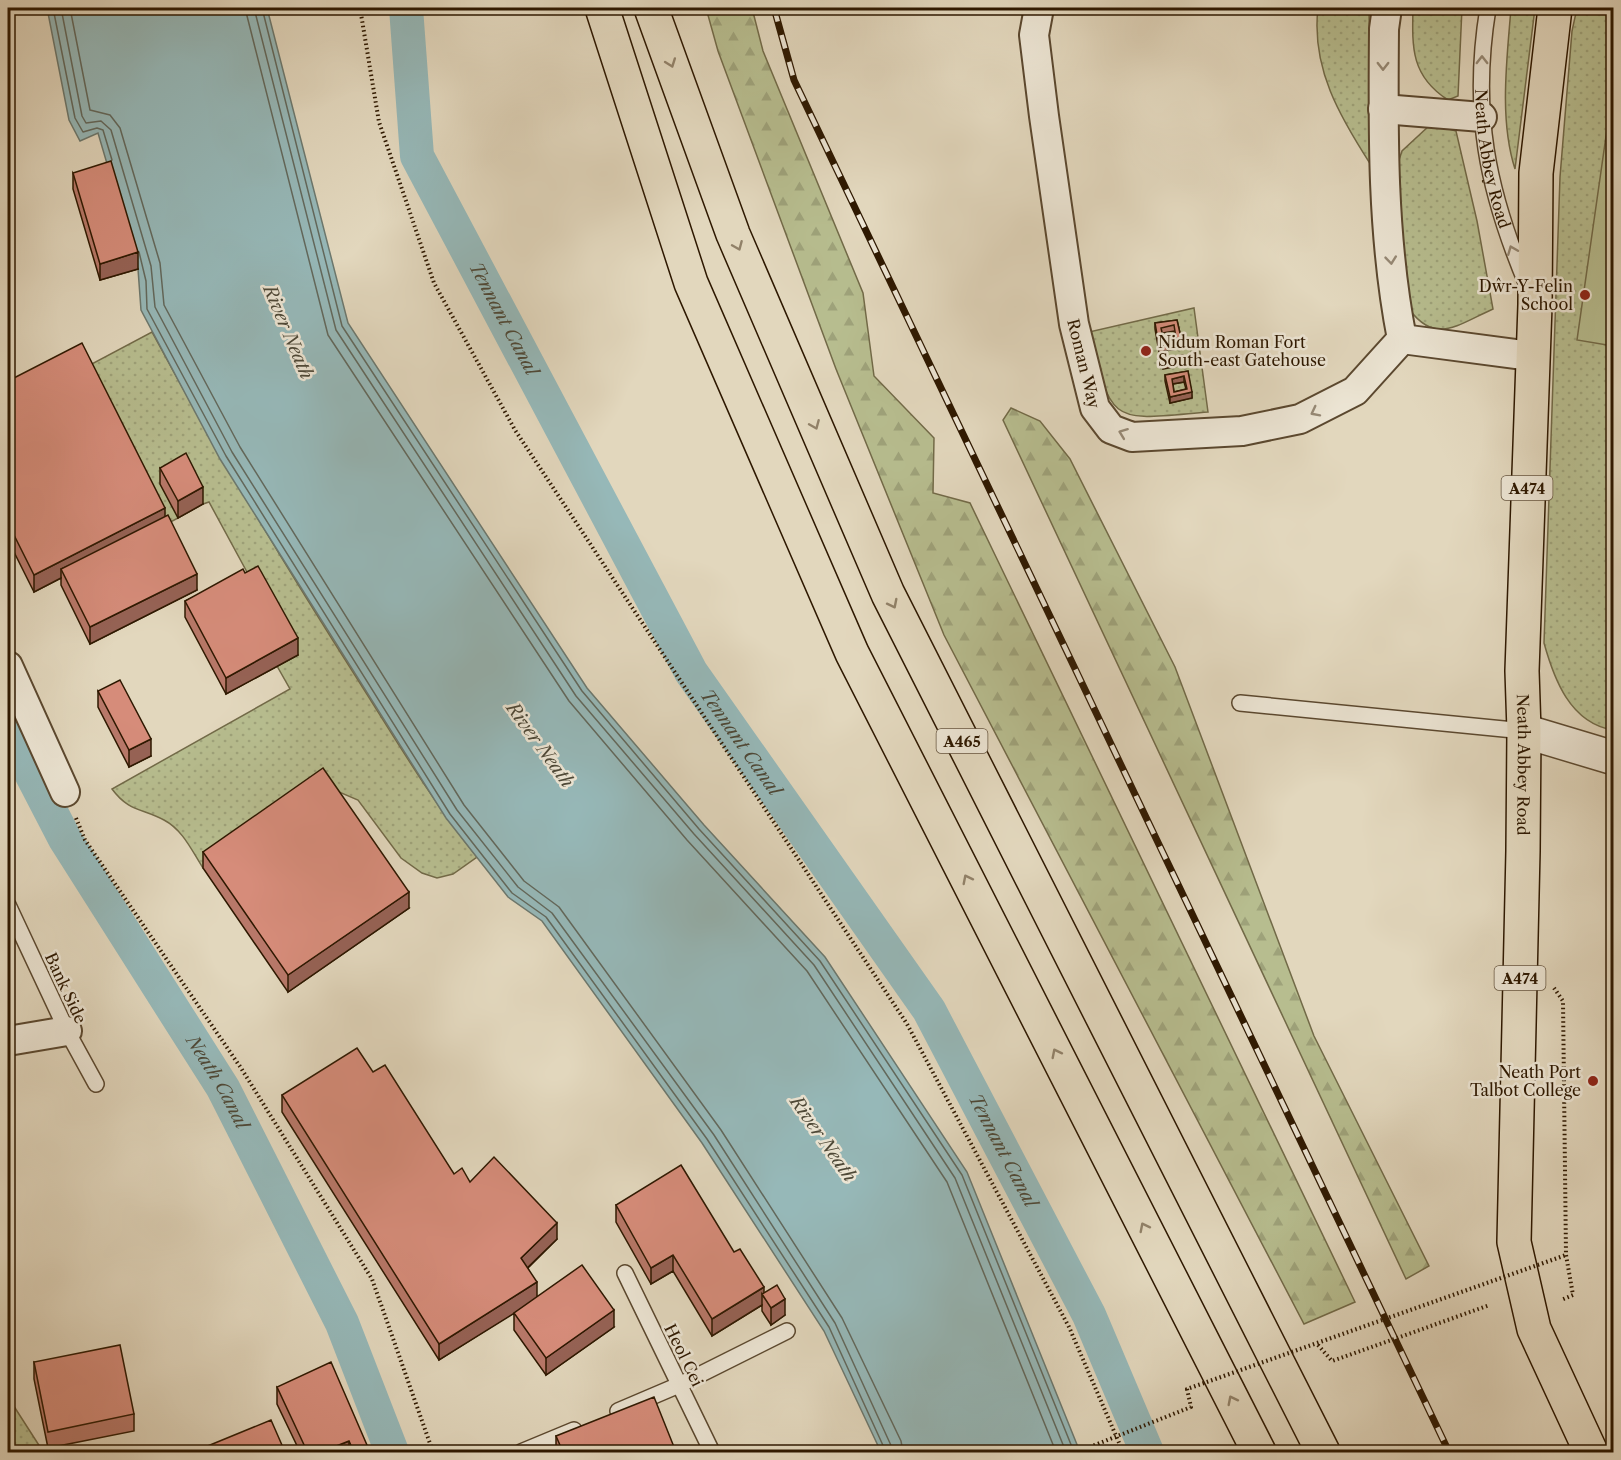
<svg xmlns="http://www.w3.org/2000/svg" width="1621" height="1460" viewBox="0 0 1621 1460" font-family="'Libre Caslon Text',serif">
<defs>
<pattern id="grass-dots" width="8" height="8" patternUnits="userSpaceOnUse" patternTransform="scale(1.5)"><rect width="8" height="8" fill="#b7bd8f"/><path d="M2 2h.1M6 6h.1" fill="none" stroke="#9ea27a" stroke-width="1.8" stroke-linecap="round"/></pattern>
<pattern id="forest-firs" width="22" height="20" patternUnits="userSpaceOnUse" patternTransform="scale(1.5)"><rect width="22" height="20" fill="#b7bd8f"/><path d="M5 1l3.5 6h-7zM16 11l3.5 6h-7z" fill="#9ea27a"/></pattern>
</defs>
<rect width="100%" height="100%" fill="#e2d7bd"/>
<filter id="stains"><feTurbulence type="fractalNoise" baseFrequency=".00333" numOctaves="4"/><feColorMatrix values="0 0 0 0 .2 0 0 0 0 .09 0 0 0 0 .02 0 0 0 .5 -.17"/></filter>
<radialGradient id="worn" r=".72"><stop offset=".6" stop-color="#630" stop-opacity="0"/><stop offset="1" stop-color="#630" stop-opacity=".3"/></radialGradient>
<path fill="url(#grass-dots)" stroke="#726a48" stroke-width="1.5" d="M1318,8H1369L1371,165C1340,117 1311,68 1318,8Z
M1413,8H1462L1458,96L1448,100C1411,76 1412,48 1413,8Z
M1511,8H1535L1515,169C1499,119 1507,59 1511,8Z
M1577,8H1613V730C1570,723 1554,679 1544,643L1560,177L1572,31Z
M1431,124L1456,131L1477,221L1493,309C1455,326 1433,347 1405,303L1397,166L1402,151Z
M1194,308L1208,412C1113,420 1112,428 1089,332Z
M152,332C216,451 285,566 358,680C396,740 432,801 477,857L453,874L437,878L422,873L401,858L358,800L323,785L203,868C192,851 183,830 164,820C142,808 129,812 112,789L290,689L277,666L254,585L209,502L203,504L186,470L178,518L165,525L86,367Z
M8,1397L42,1450L44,1452H8Z"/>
<path fill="url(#forest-firs)" stroke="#726a48" stroke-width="1.5" d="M706,8H752L763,51L863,293L874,376L934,438L933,493L970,503L1355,1302L1304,1324L944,635L836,369L718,51Z
M1011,408L1040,421L1070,459L1175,667L1314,1036L1429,1266L1406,1279L1003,420Z"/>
<path fill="#b7bd8f" stroke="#726a48" stroke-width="1.5" d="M1613,87L1614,346H1613L1577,340Z"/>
<path fill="#96b8b8" stroke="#6c786e" stroke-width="1.5" d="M47,8H267L348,323L587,688L704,825L825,957L967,1172L1080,1452H881L824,1331L702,1143L542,921L508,897L446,818L220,459L141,310L138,269L98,133L80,141L69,120Z"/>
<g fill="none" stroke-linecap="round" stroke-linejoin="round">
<path stroke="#62685c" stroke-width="1.5" d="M53,8L75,118L83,132L97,128L103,130L112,160
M61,8L82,116L86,123L101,121L111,130L151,266L155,307L232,452L457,810L518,887L552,913L714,1135L835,1323L894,1452
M70,8L90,110L110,115L120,128L160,263L164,305L240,447L464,805L524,881L559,907L721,1130L842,1318L901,1441L903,1452
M245,8L328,335L569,701L687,840L807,971L947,1182L1056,1452
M254,8L336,330L576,696L694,834L814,965L955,1178L1066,1452
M262,8L342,326L582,691L699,829L820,961L962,1175L1074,1452
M139,252L146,281L147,309L226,456L450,814L512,893L546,917L707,1139L829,1327L886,1452"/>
<g stroke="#96b8b8" stroke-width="34">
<path id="s1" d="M406,8L417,156L691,672L929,1010L1089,1315L1147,1452"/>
<path id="s2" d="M8,729L65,839L223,1088L342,1323L392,1452"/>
</g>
<g stroke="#5b482f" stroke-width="18">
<g id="service">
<path id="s3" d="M1488,8C1471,111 1487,190 1527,285"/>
<path d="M1240,703L1524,731"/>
<path d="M8,905L67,1031L96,1084"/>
<path d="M625,1273L712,1452"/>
<path d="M618,1411L679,1385L787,1331"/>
<path d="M521,1452L574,1430"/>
</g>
</g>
<g stroke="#5b482f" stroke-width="32">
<g id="minor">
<path id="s4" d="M1039,8L1034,35L1044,116L1074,324L1095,408L1111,429L1132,437L1242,431L1300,419L1355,391L1402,339C1382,237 1383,133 1384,29L1387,8"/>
<path d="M1383,109L1482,117"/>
<path d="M1402,339L1531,356"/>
<path d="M8,666L65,792"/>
<path d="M8,1041L67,1031"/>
</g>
</g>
<g stroke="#5b482f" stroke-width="36">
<path id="tertiary" d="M1524,731L1614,758"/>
</g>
<g stroke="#2e1800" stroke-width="36">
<g id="primary">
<path id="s5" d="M1555,8L1536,173L1535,305L1522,671L1524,731L1523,851L1514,1242L1534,1329L1591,1452"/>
</g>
</g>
<g stroke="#2e1800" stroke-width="36">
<path id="trunk" d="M602,8L691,283L852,653L1259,1452
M651,8L733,234L888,594L1323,1452"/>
</g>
<path stroke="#2e1800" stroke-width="4" stroke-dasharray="1.5 3" stroke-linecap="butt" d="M360,8L379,122L434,283L515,430L907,1024L1069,1327L1123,1452
M76,818L85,840L241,1068L372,1279L433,1452
M1554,988L1563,1001L1566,1255L1573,1295L1561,1300"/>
<use href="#service" stroke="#ece5d4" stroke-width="15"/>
<use href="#minor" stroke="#ece5d4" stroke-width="28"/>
<use href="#tertiary" stroke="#ece5d4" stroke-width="33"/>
<use href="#primary" stroke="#e2d7bd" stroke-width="33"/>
<use href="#trunk" stroke="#e2d7bd" stroke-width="33"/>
<g stroke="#2e1800" stroke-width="7">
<path id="rail" d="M774,8L794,80L1449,1452"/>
</g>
<use href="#rail" stroke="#ece5d4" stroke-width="4.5" stroke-dasharray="14" stroke-linecap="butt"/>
<path stroke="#2e1800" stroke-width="4" stroke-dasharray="1.5 3" stroke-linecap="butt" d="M1318,1345L1332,1361L1490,1305
M1077,1452L1191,1407L1187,1389L1566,1255"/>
</g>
<path fill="#b87869" stroke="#2e1800" stroke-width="1.5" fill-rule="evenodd" d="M73,173L138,269L100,280L73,189Z
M1177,320L1182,342V348L1159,352L1155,329V323ZM1174,331L1175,338L1164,341L1162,333Z
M1163,358L1184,360V365L1163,369Z
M1188,371L1192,398L1170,403L1165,381V375ZM1184,382L1186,389L1174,392L1173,384Z
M8,381L165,517L197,590L90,644L61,585V578L34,592L8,540Z
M160,468L203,504L178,518L160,484Z
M245,573L298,655L226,694L185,617V601Z
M98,691L151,756L129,767L98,707Z
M203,852L409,908L288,992L203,868Z
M373,1072L454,1174L470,1182L557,1239L528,1268L537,1297L614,1327L546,1375L514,1330V1313L515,1312L439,1360L282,1112V1095Z
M616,1205L734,1252L764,1293L785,1315L771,1325L762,1311V1305L712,1336L673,1271L651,1284L616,1222Z
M34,1362L134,1414V1431L48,1448L34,1379Z
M277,1387L370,1452H298H300L277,1404Z
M556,1436L676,1452H556Z"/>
<path fill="#966255" stroke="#2e1800" stroke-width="1.5" d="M138,252V269L100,280V264Z
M1184,376V382L1172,384V379Z
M1192,392V398L1170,403V397Z
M203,487V504L178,518V501Z
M165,508V525L61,569V578L34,592V575Z
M197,574V590L90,644V627Z
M298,638V655L226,694V678Z
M151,739V756L129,767V750Z
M409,892V908L288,992V975Z
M557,1223V1239L521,1274V1258Z
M673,1255V1271L651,1284V1268Z
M537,1282V1299L439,1360V1344Z
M764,1287V1297L762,1294V1305L712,1336V1319Z
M785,1299V1315L771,1325V1308Z
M614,1310V1327L546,1375V1358Z
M349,1441V1452H321Z"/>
<path fill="#d68c7a" stroke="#2e1800" stroke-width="1.5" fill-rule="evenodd" d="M111,161L138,252L100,264L73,173Z
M1177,320L1182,342L1159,346L1155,323ZM1174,325L1176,338L1164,341L1161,328Z
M82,343L165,508L34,575L8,523V381Z
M1183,355L1184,360L1163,363V358Z
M1188,371L1192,392L1170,397L1165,375ZM1184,376L1187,389L1174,392L1172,379Z
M186,453L203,487L178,501L160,468Z
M168,515L197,574L90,627L61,569Z
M258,566L298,638L226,678L185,601L243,569L245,573Z
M120,680L151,739L129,750L98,691Z
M323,768L409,892L288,975L203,852Z
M357,1048L373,1072L385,1065L454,1174L462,1168L470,1182L494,1157L557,1223L521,1258L537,1282L439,1344L282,1095Z
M681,1165L734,1252L740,1249L764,1287L712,1319L673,1255L651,1268L616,1205Z
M582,1265L614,1310L546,1358L514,1313Z
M777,1285L785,1299L771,1308L762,1294Z
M120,1345L134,1414L48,1432L34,1362Z
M331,1362L370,1452H354L349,1441L321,1452H298L306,1449L277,1387Z
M654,1397L676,1452H563L556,1436Z
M271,1420L285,1452H193Z"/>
<defs><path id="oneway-chevron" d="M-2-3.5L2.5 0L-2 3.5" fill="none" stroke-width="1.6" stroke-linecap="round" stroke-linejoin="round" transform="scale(1.5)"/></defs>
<g stroke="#968975">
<use href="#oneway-chevron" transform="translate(1482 60) rotate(-90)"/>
<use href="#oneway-chevron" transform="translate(1383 66) rotate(90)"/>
<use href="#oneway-chevron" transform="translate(1512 250) rotate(-112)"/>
<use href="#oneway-chevron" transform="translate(1391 260) rotate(84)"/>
<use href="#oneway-chevron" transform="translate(1315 412) rotate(153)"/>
<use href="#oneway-chevron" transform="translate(1123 433) rotate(-159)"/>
</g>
<g stroke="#918168">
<use href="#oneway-chevron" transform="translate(671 63) rotate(70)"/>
<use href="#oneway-chevron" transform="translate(738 246) rotate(67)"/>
<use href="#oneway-chevron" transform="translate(815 425) rotate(67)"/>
<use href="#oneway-chevron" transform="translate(893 604) rotate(63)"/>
<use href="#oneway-chevron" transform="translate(967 879) rotate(-117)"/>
<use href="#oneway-chevron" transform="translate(1056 1053) rotate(-117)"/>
<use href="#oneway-chevron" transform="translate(1144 1227) rotate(-117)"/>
<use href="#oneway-chevron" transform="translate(1232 1400) rotate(-117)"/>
</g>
<g fill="#8f2418" stroke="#ece5d4" stroke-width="2">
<circle cx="1585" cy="295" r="6"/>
<circle cx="1146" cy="351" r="6"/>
<circle cx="1593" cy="1081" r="6"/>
</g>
<g text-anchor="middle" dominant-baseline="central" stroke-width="5" stroke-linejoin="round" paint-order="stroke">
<g fill="#ece5d4" stroke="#675640" stroke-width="1.5">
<rect x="1501.5" y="476" width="51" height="24" rx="4.5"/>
<rect x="936.5" y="729" width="51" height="24" rx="4.5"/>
<rect x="1494.5" y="966" width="51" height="24" rx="4.5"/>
</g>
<g font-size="15" font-weight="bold" fill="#2e1800">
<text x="1527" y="488">A474</text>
<text x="962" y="741">A465</text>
<text x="1520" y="978">A474</text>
</g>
<g font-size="16" fill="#2e1800" stroke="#ece5d4">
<text stroke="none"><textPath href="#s3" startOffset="152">Neath Abbey Road</textPath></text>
<text stroke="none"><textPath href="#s4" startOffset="360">Roman Way</textPath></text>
<text stroke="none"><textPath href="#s5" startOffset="758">Neath Abbey Road</textPath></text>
<text transform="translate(66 988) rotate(65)">Bank Side</text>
<text transform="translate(684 1355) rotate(64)">Heol Cei</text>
</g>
<g font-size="16" fill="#2e1800" stroke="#ece5d4" text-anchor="end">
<text x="1573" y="286">Dŵr-Y-Felin<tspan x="1573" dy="18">School</tspan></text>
<text x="1158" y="342" text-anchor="start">Nidum Roman Fort<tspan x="1158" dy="18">South-east Gatehouse</tspan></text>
<text x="1581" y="1072">Neath Port<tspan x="1581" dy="18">Talbot College</tspan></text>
</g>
<g font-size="18" font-style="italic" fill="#4d4837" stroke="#ece5d4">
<text stroke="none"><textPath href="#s1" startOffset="333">Tennant Canal</textPath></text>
<text transform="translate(288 332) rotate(67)">River Neath</text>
<text stroke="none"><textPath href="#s1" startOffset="819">Tennant Canal</textPath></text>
<text transform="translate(540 745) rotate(54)">River Neath</text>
<text stroke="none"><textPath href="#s2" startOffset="411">Neath Canal</textPath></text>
<text transform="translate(823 1139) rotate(55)">River Neath</text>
<text stroke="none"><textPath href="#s1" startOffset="1305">Tennant Canal</textPath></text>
</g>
</g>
<rect width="1621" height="1460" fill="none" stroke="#e2d7bd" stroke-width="30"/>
<rect x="9" y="9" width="1603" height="1442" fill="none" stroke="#2e1800" stroke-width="3"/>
<rect x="15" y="15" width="1591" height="1430" fill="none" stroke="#2e1800" stroke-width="1.5"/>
<rect width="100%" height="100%" filter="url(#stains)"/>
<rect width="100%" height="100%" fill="url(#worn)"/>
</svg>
